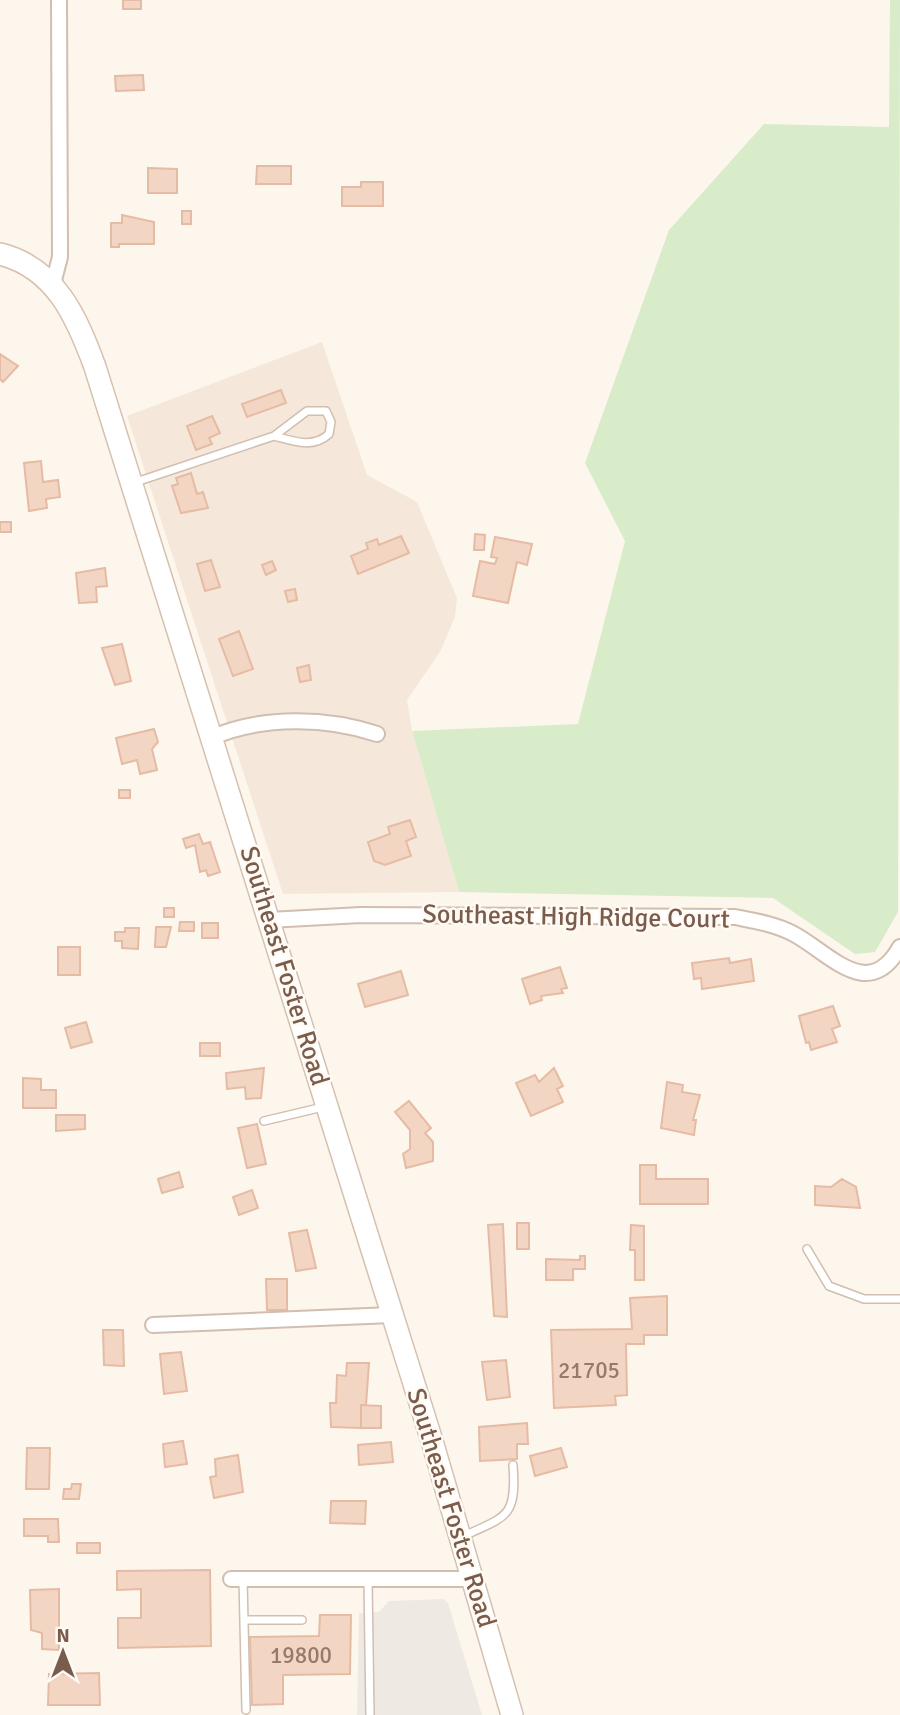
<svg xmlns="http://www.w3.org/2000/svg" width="900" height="1715" viewBox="0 0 900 1715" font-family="Signika,sans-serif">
<rect width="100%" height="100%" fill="#fdf6ec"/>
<path fill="#f5e8da" d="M322,342L367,475L417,502L457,598L455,617L440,652L407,700L412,731L459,892L283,894L127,416Z"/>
<path fill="#efe9e4" d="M444,1599L448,1603L482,1715H357L359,1613L379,1612L389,1601Z"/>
<path fill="#d8ecc9" d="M890,0H900L898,912L875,952L855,954L773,898L459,892L412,731L578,724L625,541L585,463L669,230L764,124L889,127Z"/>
<path fill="#f3d5c3" stroke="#e6bba3" stroke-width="2" d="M123,0H141V9H123Z
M143,75L144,90L116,91L115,76Z
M257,166H291V184H256Z
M148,168L177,169V193H148Z
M361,182H383V206H342V187H361Z
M182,211H191V224H182Z
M122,215L154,222V244H119V247H111V223H122Z
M0,354L18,366L3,382L0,379Z
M281,390L286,403L247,417L242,404Z
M212,416L220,433L209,438L212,444L196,450L187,426Z
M41,461L43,482L58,480L60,497L46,499L47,508L29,511L24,463Z
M191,473L197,494L203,492L208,508L181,513L172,486L178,484L176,478Z
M0,522H11V532H0Z
M475,534L485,535L484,550H474Z
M401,536L409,553L358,574L351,556L368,549L366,543L377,539L379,545Z
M495,537L532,544L527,565L517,562L508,603L473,596L480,561L495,564L497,558L491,557Z
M211,560L220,587L205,591L197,564Z
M272,561L276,570L266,575L262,565Z
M105,568L107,586L96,587L97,602L79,603L76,573Z
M295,589L297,600L288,602L285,591Z
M239,631L253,669L233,676L219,639Z
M122,644L131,681L115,685L102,648Z
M309,665L311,680L300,682L297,668Z
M154,729L158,742L152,749L157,770L140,774L137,760L122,764L116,738Z
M119,790H130V798H119Z
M410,820L416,837L406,841L411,856L385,865L374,861L368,842L390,834L388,827Z
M199,834L203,844L210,842L220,872L208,876L206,870L200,872L195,845L186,848L183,839Z
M164,908H174V917H164Z
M180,922H194V931H179Z
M202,923H218V938H202Z
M156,927H171L166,947H155Z
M125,928H139L138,949L122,948V941H115V932H125Z
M58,947H80V975H58Z
M729,958L730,963L751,959L754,981L702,989L701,978L694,979L692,963Z
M560,967L567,988L561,989L563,993L541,996L542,1000L530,1004L522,979Z
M401,971L408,995L365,1007L358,984Z
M833,1006L840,1026L832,1029L837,1042L811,1050L809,1042L806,1043L799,1016Z
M86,1022L92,1042L71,1048L65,1028Z
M200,1043H220V1056H200Z
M264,1068L261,1098L246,1099L245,1087L227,1089L226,1073Z
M554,1068L563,1086L557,1089L563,1102L531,1116L516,1083L535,1075L539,1082Z
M23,1078L41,1079V1090H56V1108H23Z
M667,1082L683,1085L682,1092L700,1095L693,1120H696L694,1135L661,1128Z
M409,1101L431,1128L425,1133L433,1142V1161L406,1168L403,1154L410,1149V1130L395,1112Z
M56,1115H85V1129L56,1131Z
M257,1124L266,1164L247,1168L238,1128Z
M640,1165H656V1179H708V1204H640Z
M179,1172L183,1187L162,1193L158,1179Z
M842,1179L856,1187L860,1208L815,1205V1186L831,1187Z
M252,1190L258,1208L239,1215L233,1197Z
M517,1223H529V1249H517Z
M503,1224L507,1317L494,1316L488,1225Z
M631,1225L644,1226V1280H635V1250H630Z
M307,1230L316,1268L296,1271L289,1233Z
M580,1256H585V1269H573V1280H546V1259L580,1260Z
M266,1279H287V1310H267Z
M667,1296V1335H644V1344H626L627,1395L615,1396L616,1405L554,1408L551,1330L632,1329L630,1298Z
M103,1330H123L124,1366L104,1365Z
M181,1352L187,1391L164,1394L160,1354Z
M506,1360L510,1397L487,1400L482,1362Z
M347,1363H369L366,1405H361V1428L331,1427L330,1403H336L337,1375L346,1376Z
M361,1405L381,1406V1428H361Z
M527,1423L528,1444H517V1459L480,1461L479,1427Z
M183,1441L187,1464L165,1467L163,1444Z
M391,1442L393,1462L359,1465L358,1445Z
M27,1448H50L49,1489H26Z
M561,1448L567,1467L535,1476L530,1456Z
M238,1455L243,1492L214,1498L210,1477L216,1476L215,1459Z
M72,1484H81L79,1499H63L64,1489H71Z
M331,1501H366L365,1524L330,1523Z
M24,1519H58L59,1542H48V1536H24Z
M77,1543H100V1553H77Z
M210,1570L211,1646L118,1648V1618H141V1589L117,1590V1571Z
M59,1589V1650L42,1649V1633L31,1630L30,1590Z
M320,1615H351L350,1674L283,1675V1704L252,1705L250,1637L319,1636Z
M99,1673L100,1705H48L49,1674Z"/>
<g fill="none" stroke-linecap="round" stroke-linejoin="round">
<g stroke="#d1beb0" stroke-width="10">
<path id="service" d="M133,483L274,436L307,411H326L331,422L329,434C313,449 293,441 274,436
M264,1121L323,1107
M807,1249L829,1286L864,1299H900
M464,1536C506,1516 517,1518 513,1465
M243,1579L246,1710
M368,1580L370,1715
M244,1620H302"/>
</g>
<g stroke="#d1beb0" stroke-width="18">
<path id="minor" d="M53,284L60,257L59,0
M213,737C263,716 326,717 377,734
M269,920L361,915L735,917C755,921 774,924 792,933C829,952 868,1004 900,947
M153,1325L392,1315
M231,1579H472"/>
</g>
<g stroke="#d6c0b0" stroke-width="24">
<path id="secondary" d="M0,254C56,268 77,318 95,367L432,1441L512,1715"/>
</g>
<use href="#service" stroke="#fff" stroke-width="7"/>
<use href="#minor" stroke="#fff" stroke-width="14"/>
<use href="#secondary" stroke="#fff" stroke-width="21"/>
</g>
<g text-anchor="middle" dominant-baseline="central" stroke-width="5" stroke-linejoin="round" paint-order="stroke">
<g font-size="23" fill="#987a6a">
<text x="589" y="1370">21705</text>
<text x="301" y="1655">19800</text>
</g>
<g font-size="26" fill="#7a5c4d" stroke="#fffaf3">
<text transform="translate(576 917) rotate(1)">Southeast High Ridge Court</text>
<text transform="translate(284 966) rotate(73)">Southeast Foster Road</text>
<text transform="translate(451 1508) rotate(73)">Southeast Foster Road</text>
</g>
</g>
<g transform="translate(63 1652)" stroke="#fffaf3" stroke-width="5" paint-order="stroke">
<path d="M0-5L12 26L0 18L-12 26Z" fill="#7a5c4d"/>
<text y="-10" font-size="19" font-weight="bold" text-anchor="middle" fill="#7a5c4d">N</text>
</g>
</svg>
